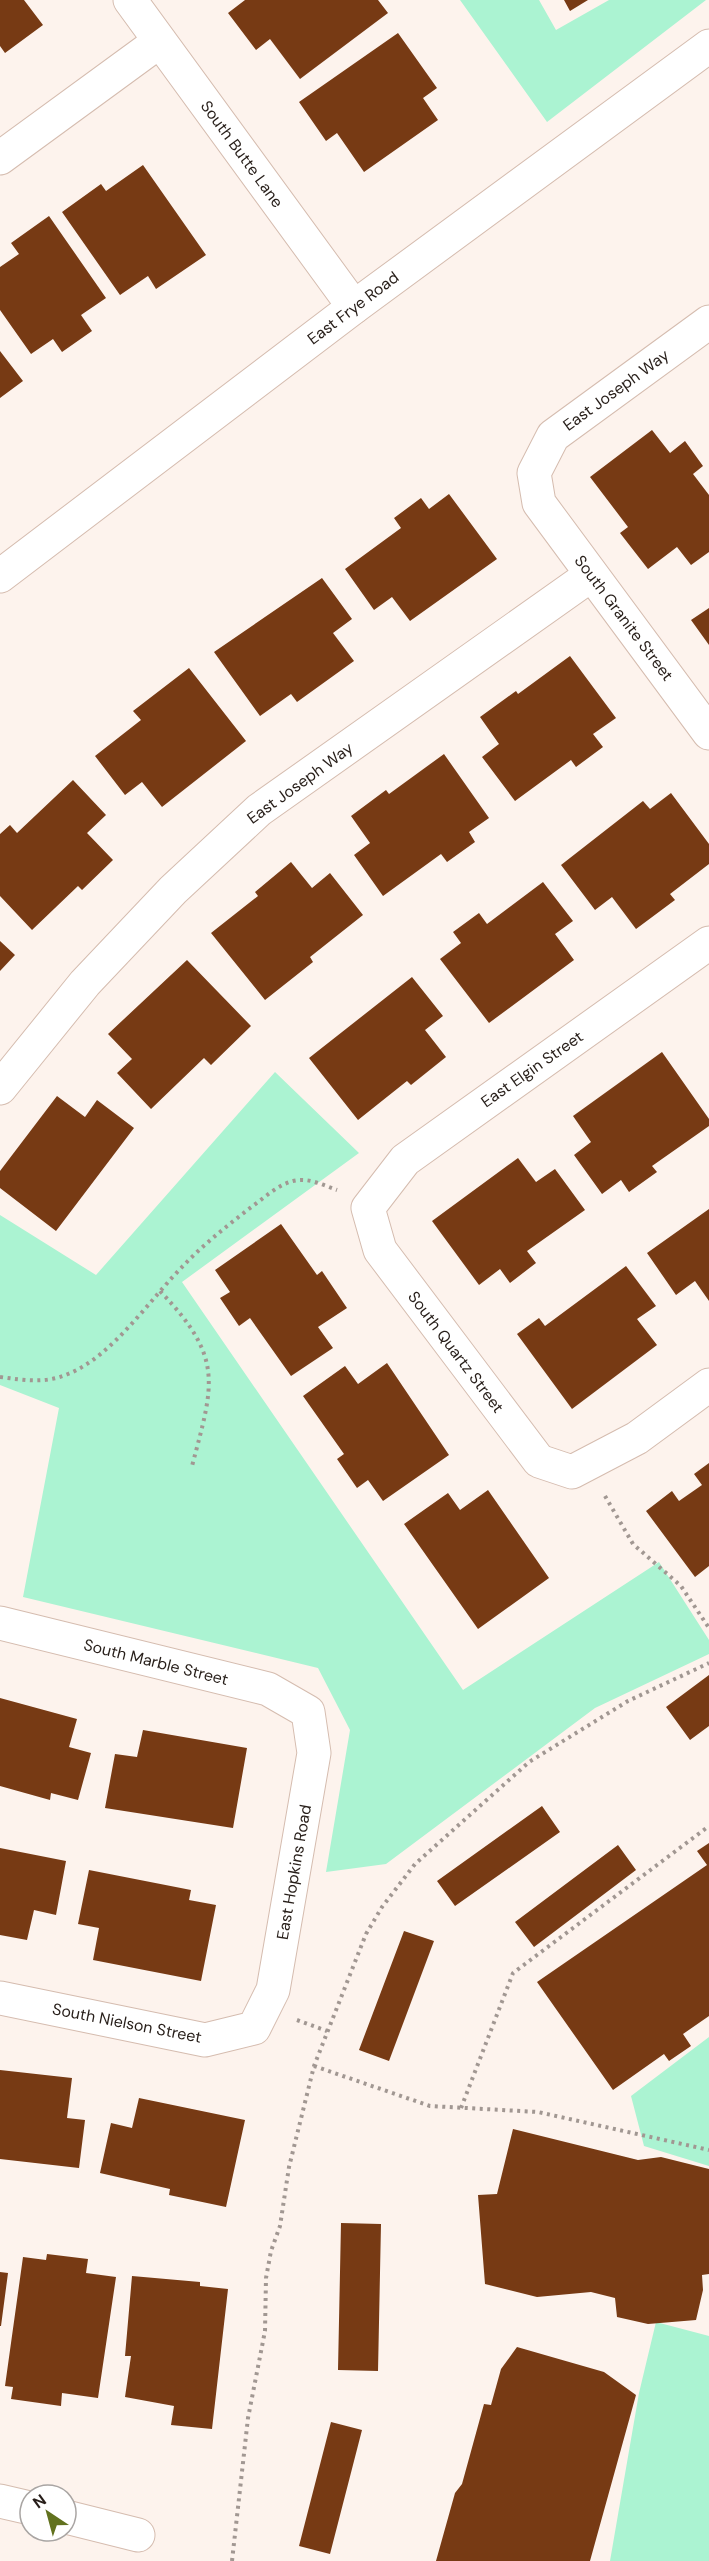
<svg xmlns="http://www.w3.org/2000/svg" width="709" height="2561" viewBox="0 0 709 2561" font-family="'DM Sans',sans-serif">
<rect width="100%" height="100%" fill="#fdf3ed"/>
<path fill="#abf3d2" d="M460,0H539L556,30L609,0H706L547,122Z
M275,1072L359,1153L182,1282L463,1690L659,1562L709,1640V1654L595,1708L386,1864L326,1872L350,1730L318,1668L23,1597L59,1408L0,1385V1215L96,1275Z
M709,2037V2166L644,2146L631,2096Z
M656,2322L709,2336V2561H610L639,2393Z"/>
<path fill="#773a14" d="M0,0H24L43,25L5,53L0,46Z
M245,0H378L388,13L300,79L270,39L256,50L228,13Z
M564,0H588L570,11Z
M398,33L437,88L423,98L438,120L364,172L337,133L326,141L299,102Z
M143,165L206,255L156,289L148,276L120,295L62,212L101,184L106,191Z
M49,216L106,298L81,315L92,331L62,352L53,339L31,354L0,310V267L19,254L11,243Z
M0,351L23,381L0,398Z
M652,430L670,453L685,441L703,466L693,474L709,495V552L691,565L677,547L648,569L620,533L628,527L590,477Z
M449,494L497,559L410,621L392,597L374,610L345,569L401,528L394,518L421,498L429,509Z
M322,578L352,619L333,633L354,661L297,702L291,694L260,716L214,652Z
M709,608V645L691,620Z
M570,656L616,718L593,734L603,747L576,767L571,760L515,801L482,757L499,744L480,717L516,691L518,694Z
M189,668L246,741L162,807L142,782L125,795L95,756L141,720L133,711Z
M444,754L489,818L469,832L475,842L447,862L441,854L383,896L354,855L370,843L351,816L386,790L389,794Z
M73,780L106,815L87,833L113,860L82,890L78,886L32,930L0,896V834L10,825L17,833Z
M671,793L709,844V864L670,894L675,900L636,929L612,897L595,910L561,865L643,801L650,809Z
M291,862L312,888L330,873L363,915L310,957L313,962L265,1000L211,933L258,896L255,892Z
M543,882L573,921L555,934L574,960L489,1023L440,959L461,943L453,932L479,913L487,924Z
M0,941L15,955L0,971Z
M187,960L251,1026L211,1065L204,1058L151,1109L117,1073L132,1059L108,1034Z
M412,977L443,1016L425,1030L446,1057L411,1085L407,1081L358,1120L309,1058Z
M662,1052L709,1119V1126L652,1166L657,1172L629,1192L621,1180L602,1194L574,1155L591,1142L573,1116Z
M57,1096L85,1117L97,1100L134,1128L56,1231L0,1188V1171Z
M518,1158L536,1182L555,1169L585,1210L527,1251L536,1263L510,1283L500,1269L479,1285L432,1221Z
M709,1209V1301L695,1281L676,1295L647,1253Z
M281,1224L317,1275L322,1271L347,1308L318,1327L333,1348L291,1376L250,1318L239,1326L220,1298L230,1292L215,1270Z
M626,1266L656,1306L637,1319L657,1345L572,1409L517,1334L539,1318L545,1326Z
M387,1363L449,1455L383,1501L368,1480L357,1488L337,1459L344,1454L303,1396L345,1366L358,1384Z
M709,1463V1566L695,1577L646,1511L672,1491L679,1501L702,1485L694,1474Z
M488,1490L549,1578L478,1629L404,1524L448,1493L460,1510Z
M709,1675V1726L690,1740L666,1707Z
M0,1698L77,1719L69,1747L91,1753L78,1800L51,1793L50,1800L0,1786Z
M143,1730L247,1748L233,1828L105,1808L115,1754L137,1757Z
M542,1806L560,1832L455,1906L437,1881Z
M709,1843V2016L683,2034L691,2046L669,2061L664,2054L613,2090L537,1982L707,1865L697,1851Z
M618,1845L636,1870L534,1947L515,1922Z
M0,1848L66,1861L56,1915L34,1910L27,1940L0,1935Z
M89,1870L191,1890L189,1900L216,1905L201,1981L93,1960L99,1928L78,1924Z
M404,1931L434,1941L389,2061L359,2050Z
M0,2070L72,2078L67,2118L85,2120L79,2168L0,2159Z
M139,2098L245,2120L226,2207L169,2195L170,2189L100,2173L111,2123L132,2128Z
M513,2129L638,2160L661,2157L709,2169V2274L702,2275L703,2290L696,2320L648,2324L617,2317L615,2298L591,2292L537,2297L485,2284L478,2195L497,2194Z
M341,2223L381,2224L378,2371L338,2370Z
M47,2254L88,2259L86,2273L116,2277L98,2398L62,2393L61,2406L11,2399L13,2387L5,2386L23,2257L46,2260Z
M0,2272L8,2273L1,2326H0Z
M132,2276L200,2282V2286L228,2289L212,2429L171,2425L174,2406L125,2397L131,2356H125Z
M517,2347L604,2372L636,2395L590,2561H436L455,2493L462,2484L484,2404L491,2405L501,2369Z
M331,2422L362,2430L330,2554L299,2546Z"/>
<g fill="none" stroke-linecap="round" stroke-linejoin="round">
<g stroke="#d5bcaf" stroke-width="35">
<path id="minor" d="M130,0L354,307
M0,158L160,41
M709,322L553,436L534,473L539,503L709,733
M709,943L405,1160L368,1208L380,1250L539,1461L572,1472L637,1438L709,1385
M0,1088L85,983L173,890L259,810L591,575
M0,1623L268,1689L308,1712L314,1753L273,1990L254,2028L205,2040L0,1998
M0,2501L30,2508
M66,2517L138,2535"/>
</g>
<g stroke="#d5bcaf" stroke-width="35">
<path id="tertiary" d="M0,576L354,307L709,46"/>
</g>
<path stroke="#a19792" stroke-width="4" stroke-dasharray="3 4.5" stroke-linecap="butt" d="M160,1291C224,1358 214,1383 192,1466
M0,1377C24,1380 45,1384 68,1374C113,1356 150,1299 184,1265C204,1244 227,1226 250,1208C263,1199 277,1185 293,1181C308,1177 323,1185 337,1190
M605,1496L633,1544L681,1586L709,1628
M297,2020L327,2031
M314,2066L430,2106L538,2112L709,2150
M461,2108L513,1973L709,1826
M232,2561L248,2418L265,2331L266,2278L271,2251L280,2226L289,2167L314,2066L366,1934L382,1907L415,1864L529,1762L628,1701L709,1663"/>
<use href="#minor" stroke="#fff" stroke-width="33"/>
<use href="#tertiary" stroke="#fff" stroke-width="33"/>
</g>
<g text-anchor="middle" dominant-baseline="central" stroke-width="6" stroke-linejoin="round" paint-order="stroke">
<g font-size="16" fill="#271e19" stroke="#fff">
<text transform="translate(242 154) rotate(54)">South Butte Lane</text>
<text transform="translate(353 308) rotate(-37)">East Frye Road</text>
<text transform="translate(616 390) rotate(-36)">East Joseph Way</text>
<text transform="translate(624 618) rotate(53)">South Granite Street</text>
<text transform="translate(300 783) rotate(-36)">East Joseph Way</text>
<text transform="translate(532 1069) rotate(-35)">East Elgin Street</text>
<text transform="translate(456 1352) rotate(53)">South Quartz Street</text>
<text transform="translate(156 1662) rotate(14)">South Marble Street</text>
<text transform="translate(294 1872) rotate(-80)">East Hopkins Road</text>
<text transform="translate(127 2023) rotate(11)">South Nielson Street</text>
</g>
</g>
<g transform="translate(48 2513) rotate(324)"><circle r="28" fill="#ffffff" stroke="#a9a5a3" stroke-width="1.5"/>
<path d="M0-4.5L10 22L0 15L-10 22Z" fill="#62721f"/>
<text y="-9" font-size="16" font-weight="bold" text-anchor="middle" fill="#271e19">N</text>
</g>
</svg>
